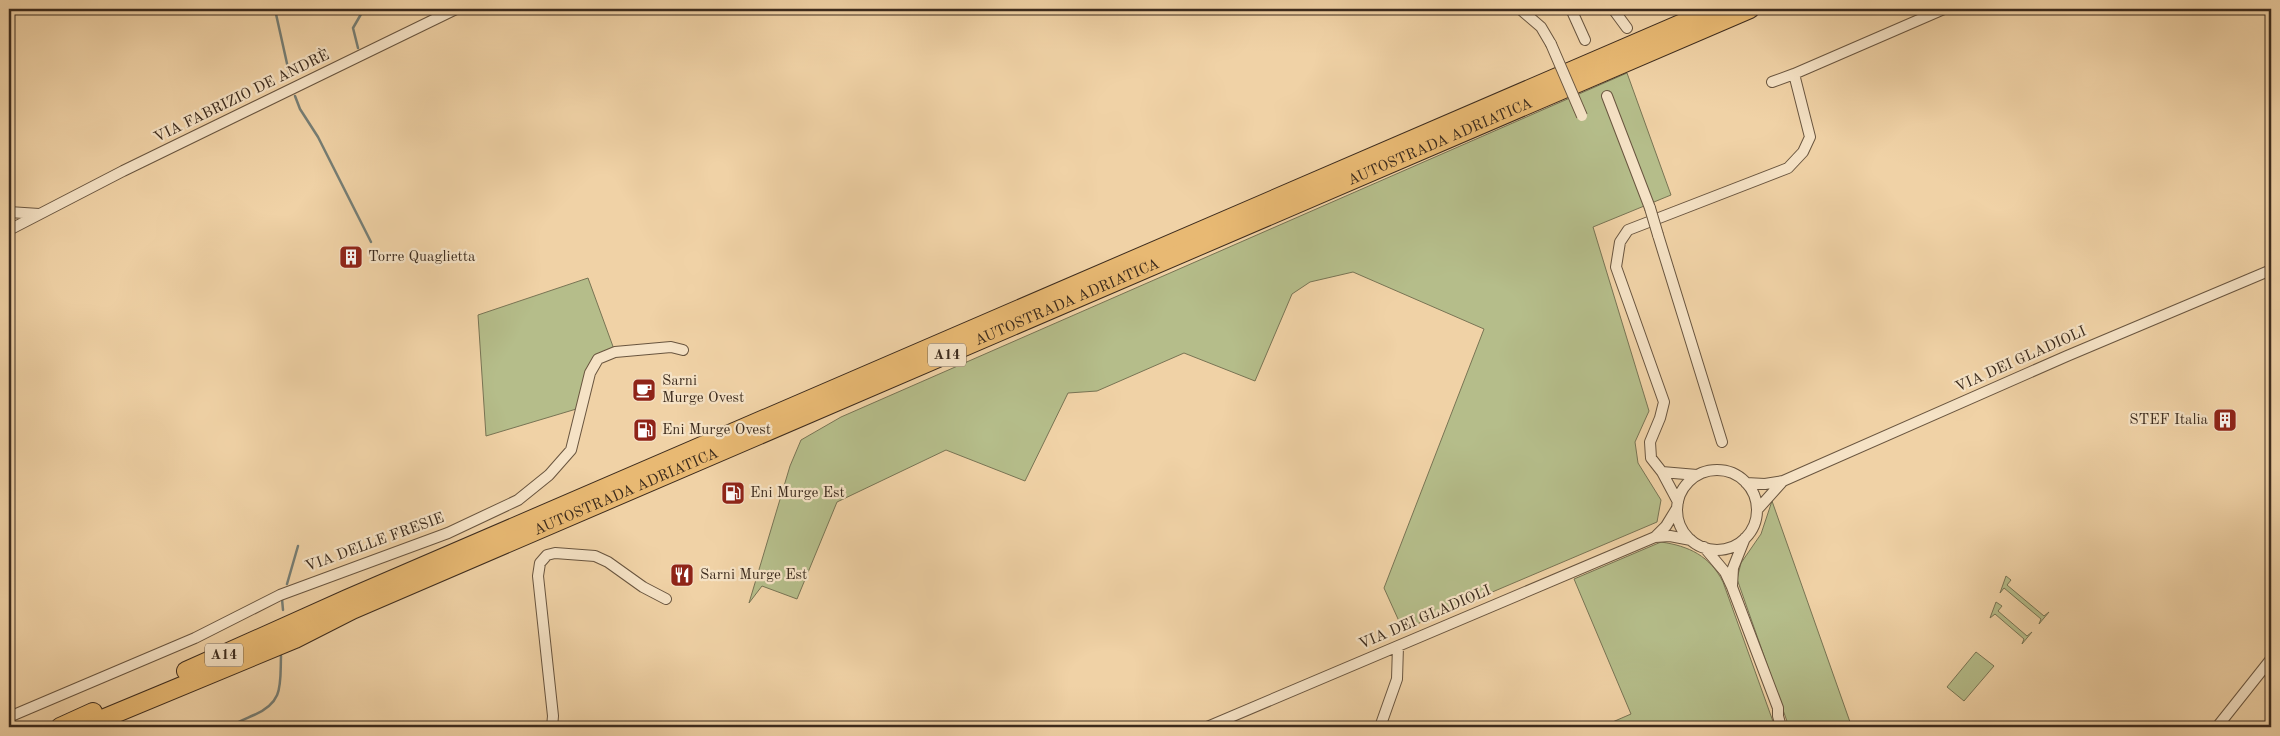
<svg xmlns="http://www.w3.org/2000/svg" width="2280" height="736" viewBox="0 0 2280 736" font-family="'Old Standard TT',serif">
<rect width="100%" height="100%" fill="#f0d2a6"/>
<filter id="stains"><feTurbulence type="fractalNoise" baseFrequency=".004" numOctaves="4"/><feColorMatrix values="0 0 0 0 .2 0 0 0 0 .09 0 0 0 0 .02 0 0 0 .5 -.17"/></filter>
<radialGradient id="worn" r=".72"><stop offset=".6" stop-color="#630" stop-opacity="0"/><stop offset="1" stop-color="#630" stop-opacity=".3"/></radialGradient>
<path fill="#b5bd8a" stroke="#787454" d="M1627,73L1671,195L1593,227L1649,411L1635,442L1638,463L1661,500L1657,522L1403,630L1384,588L1484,329L1353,272L1310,282L1292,294L1255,381L1184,353L1097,391L1068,393L1025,481L946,450L837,502L797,599L762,586L749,603L790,466L801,440L841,417Z
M588,278L615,352L598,359L583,407L486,436L478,315Z
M1772,501L1850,722L1856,727H1789L1737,579L1741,563L1761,534Z
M1661,542C1689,546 1710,556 1723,582L1775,727H1601L1631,714L1574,579Z
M2006,576L2011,580L2007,585L2044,616L2049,612L2039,624L2041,619L2004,588L2000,593Z
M1996,602L2002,606L1998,611L2027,636L2032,632L2022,644L2024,639L1995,614L1990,618Z
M1976,652L1994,666L1964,701L1947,687Z"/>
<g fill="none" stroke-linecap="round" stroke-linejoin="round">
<path stroke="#767e75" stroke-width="2.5" d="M277,9L276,14L290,77
M358,48L353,28L364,9
M295,96L300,109L318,137L371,242
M287,584L298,546
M282,599L283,610
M114,727L122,719
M229,727C237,722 245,719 254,715C284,702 280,685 281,656"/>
<g stroke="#69553f" stroke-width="12">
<path id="street" d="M1520,9L1541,27L1551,44
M1571,9L1585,40
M1613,9L1627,28
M1772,82L1794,74L1944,9
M1607,96L1650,208
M9,212L39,214
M9,230L123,171L456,9
M1658,235L1722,442
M1677 510a40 40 0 1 1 80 0a40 40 0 1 1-80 0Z
M1662,472L1697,475
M1746,483L1765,484L1783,481L2067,356L2271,270
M1678,502L1662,472L1651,458L1650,442L1660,418L1664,402L1616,267L1620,242L1628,230L1788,168L1803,152L1810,137L1794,74
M1757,510L1783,481
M1655,537L1670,536L1691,540
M1704,547L1725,572L1732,587L1778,708V716L1781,727
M1732,586L1733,568L1745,538
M9,717L195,638L280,595L448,533L518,500L549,475L571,450L590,373L598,359L615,352L671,347L683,350
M552,727L553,716L538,576L540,563L547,555L555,553L595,556L608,562L643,587L666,599
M1207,727L1655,537L1666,526L1677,508
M1380,727L1397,679L1398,646
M2217,727L2271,659"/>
</g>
<g stroke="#3c2b1d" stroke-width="20">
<g id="highway">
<path d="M186,671L347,599L1715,9"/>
<path d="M60,727L93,712"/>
<path id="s1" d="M83,727L295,639L352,610L1750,9"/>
</g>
</g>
<use href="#street" stroke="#f5e2c5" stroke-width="10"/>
<use href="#highway" stroke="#e8b973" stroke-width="18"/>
<g stroke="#69553f" stroke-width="12" stroke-linecap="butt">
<path id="street-bridge" d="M1551,44L1582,116
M1650,208L1658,235"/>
</g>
<use href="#street-bridge" stroke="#f5e2c5" stroke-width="10"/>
</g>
<defs>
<g id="building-square" transform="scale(1.25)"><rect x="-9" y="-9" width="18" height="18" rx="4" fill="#8f2418" stroke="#f5e2c5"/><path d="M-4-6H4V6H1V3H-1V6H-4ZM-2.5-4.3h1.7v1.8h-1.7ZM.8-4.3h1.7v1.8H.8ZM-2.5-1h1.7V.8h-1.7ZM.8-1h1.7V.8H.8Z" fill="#fff"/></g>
<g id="cafe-square" transform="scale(1.25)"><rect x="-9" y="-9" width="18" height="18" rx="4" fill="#8f2418" stroke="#f5e2c5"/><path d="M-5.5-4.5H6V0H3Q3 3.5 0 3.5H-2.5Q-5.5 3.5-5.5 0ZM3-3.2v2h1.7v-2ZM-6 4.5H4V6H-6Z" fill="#fff"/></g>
<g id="fuel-square" transform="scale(1.25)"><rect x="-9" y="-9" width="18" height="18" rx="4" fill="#8f2418" stroke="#f5e2c5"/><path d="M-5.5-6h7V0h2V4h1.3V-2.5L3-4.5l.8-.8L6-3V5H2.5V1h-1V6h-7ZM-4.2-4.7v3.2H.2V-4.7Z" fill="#fff"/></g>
<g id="restaurant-square" transform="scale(1.25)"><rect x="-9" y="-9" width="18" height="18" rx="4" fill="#8f2418" stroke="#f5e2c5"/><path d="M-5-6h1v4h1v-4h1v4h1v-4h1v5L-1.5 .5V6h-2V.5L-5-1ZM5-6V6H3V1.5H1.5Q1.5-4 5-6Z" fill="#fff"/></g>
</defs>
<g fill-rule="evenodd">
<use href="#building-square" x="351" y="257"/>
<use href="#cafe-square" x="644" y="390"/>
<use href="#building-square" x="2225" y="420"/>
<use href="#fuel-square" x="645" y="430"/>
<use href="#fuel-square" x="733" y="493"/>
<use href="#restaurant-square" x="682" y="575"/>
</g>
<g text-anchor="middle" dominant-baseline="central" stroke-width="4.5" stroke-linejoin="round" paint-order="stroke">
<g fill="#f5e2c5" stroke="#74624f" stroke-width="1">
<rect x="928" y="343.5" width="38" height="23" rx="4"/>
<rect x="205" y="643.5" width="38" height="23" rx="4"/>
</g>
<g font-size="14" font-weight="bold" fill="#3c2b1d">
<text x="947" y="355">A14</text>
<text x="224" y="655">A14</text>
</g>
<g font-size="15" fill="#3c2b1d" stroke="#f5e2c5">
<text transform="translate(242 97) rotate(-26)">VIA FABRIZIO DE ANDRÈ</text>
<text stroke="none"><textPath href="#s1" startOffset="1478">AUTOSTRADA ADRIATICA</textPath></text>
<text stroke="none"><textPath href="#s1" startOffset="1072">AUTOSTRADA ADRIATICA</textPath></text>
<text transform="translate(2021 360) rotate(-24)">VIA DEI GLADIOLI</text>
<text stroke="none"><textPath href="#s1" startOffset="592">AUTOSTRADA ADRIATICA</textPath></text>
<text transform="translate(375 543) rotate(-20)">VIA DELLE FRESIE</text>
<text transform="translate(1425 618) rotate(-23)">VIA DEI GLADIOLI</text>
</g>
<g font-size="15" fill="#3c2b1d" stroke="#f5e2c5" text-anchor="start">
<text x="368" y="257">Torre Quaglietta</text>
<text x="662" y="381">Sarni<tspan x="662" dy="17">Murge Ovest</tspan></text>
<text x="2208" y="420" text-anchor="end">STEF Italia</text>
<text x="662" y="430">Eni Murge Ovest</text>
<text x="750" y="493">Eni Murge Est</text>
<text x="700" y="575">Sarni Murge Est</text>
</g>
</g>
<rect width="2280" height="736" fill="none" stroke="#f0d2a6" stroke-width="30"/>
<rect x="10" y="10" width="2260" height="716" fill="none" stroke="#3c2b1d" stroke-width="2.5"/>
<rect x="15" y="15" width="2250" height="706" fill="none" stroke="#3c2b1d"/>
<rect width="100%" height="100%" filter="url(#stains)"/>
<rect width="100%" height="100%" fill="url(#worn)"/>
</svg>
